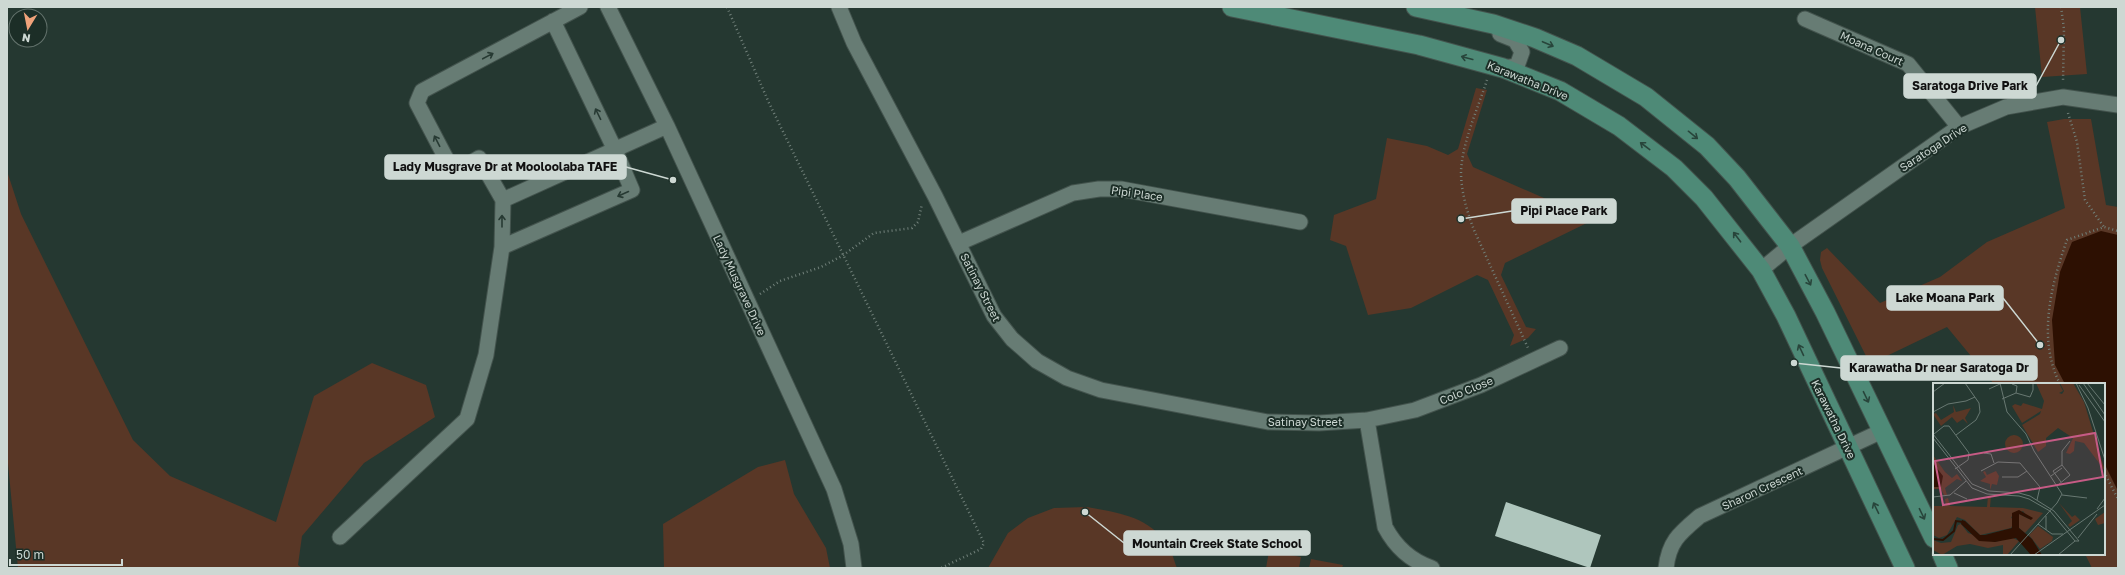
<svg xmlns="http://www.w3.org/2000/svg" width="2125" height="575" viewBox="0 0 2125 575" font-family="'Golos Text',sans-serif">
<rect width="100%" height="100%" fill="#253831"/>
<path fill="#593726" d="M2035,7H2080L2087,74L2042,77Z
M1476,88L1487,90L1467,154L1473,167L1585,216L1589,222L1505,263L1501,275L1526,327L1536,329L1528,338L1510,346L1514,335L1488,280L1477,275L1411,308L1368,315L1346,246L1330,240L1334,215L1376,199L1387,138L1427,146L1448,155L1458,149Z
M2064,119H2091L2106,205L2118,207V568H2092L2085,554H2104V384H1994L1947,327L1870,364L1822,268L1820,260L1821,252L1827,248L1880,303L1940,277L1987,242L2065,208L2047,122Z
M7,171L21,214L133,440L170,476L276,522L314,396L372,363L426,385L435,417L364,463L302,536L298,565L302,568H18L7,453Z
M785,460L794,494L826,548L830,568H664L663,524L758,467Z
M1087,507C1119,513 1148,516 1168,545C1172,551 1174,561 1177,568H988L1008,533L1028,518L1054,508Z
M1269,551L1301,557L1299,568H1266Z
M1311,559L1343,565L1342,568H1309Z"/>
<path fill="#2d1002" d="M2101,231L2118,235V491L2104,463V384H2065L2055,365L2052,320L2060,272L2072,242Z"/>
<path fill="#afc6bd" d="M1506,502L1601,535L1590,568L1495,536Z"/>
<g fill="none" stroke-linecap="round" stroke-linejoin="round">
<g stroke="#43534d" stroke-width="17">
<path id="minor" d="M608,7L667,126L834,489L851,544L854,568
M839,7L854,43L935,196L994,316L1012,339L1037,361L1067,378L1101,390L1268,422L1319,423L1367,420L1415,410L1481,385L1560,348
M1805,19L1908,64L1959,127
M553,21L615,150L632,190L502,247L503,200L479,158L462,168L450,166L417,103L422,91L580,7
M1500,34L1515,40L1522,52L1517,66L1503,68
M503,200L667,126
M959,243L1073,193L1099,189H1121L1300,222
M1761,270L1790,246L1959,127L2006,107L2063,97L2118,105
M1367,420L1385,527C1395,546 1411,561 1432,568
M340,537L467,419L486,355L502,247
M1666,568C1669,541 1680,533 1700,516L1882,431"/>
</g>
<g stroke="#43534d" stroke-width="21">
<path id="major" d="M1232,7L1419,45L1503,68L1560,91L1619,126L1674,168L1704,198L1761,270L1786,316L1905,568
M1416,7L1493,24L1535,38L1577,56L1646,97L1707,146L1737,178L1790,246L1825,312L1934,538
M1942,554L1948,568"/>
</g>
<path stroke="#71807a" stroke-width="2.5" stroke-dasharray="1 3" stroke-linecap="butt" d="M727,7L769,103L984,543L981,549L941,568
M2061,7L2064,29L2063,82
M1487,80C1478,108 1462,143 1461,172C1461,191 1467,212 1474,230L1528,348
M2068,113L2077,142L2085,200L2104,227
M760,294L780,281L821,267L842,256L874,233L912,228L918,222L922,204
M2060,384C2037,339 2051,285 2067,240L2104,227L2118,231
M2104,472L2118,499"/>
<use href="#minor" stroke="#677c74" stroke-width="15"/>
<use href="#major" stroke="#4e8a77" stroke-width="19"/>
</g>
<defs><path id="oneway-shaft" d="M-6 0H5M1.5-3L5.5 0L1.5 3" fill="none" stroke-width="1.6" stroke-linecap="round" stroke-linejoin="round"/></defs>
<g stroke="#28453b">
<use href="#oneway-shaft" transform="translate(1548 44) rotate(23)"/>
<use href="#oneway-shaft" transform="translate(1467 58) rotate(-165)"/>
<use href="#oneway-shaft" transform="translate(1693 135) rotate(39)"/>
<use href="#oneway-shaft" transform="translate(1645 146) rotate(-143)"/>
<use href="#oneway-shaft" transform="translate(1737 237) rotate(-127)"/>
<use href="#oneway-shaft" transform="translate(1808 280) rotate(62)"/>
<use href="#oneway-shaft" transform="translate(1801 350) rotate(-115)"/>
<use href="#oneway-shaft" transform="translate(1866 397) rotate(64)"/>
<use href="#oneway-shaft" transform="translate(1876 508) rotate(-116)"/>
<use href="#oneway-shaft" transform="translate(1922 514) rotate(64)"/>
</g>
<g stroke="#273a33">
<use href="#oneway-shaft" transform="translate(488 56) rotate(-28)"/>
<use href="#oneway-shaft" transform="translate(598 114) rotate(-116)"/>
<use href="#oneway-shaft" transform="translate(437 141) rotate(-117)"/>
<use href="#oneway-shaft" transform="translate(623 194) rotate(156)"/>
<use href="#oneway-shaft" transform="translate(502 221) rotate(-90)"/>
</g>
<g text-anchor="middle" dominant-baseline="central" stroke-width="4" stroke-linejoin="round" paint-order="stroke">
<g font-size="11" fill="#cdd8d3" stroke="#1c2e27">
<text transform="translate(1872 48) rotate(24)">Moana Court</text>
<text transform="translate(1528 80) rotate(22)">Karawatha Drive</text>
<text transform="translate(1933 147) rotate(-33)">Saratoga Drive</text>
<text transform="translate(1137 193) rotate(8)">Pipi Place</text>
<text transform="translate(740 285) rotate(65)">Lady Musgrave Drive</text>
<text transform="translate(981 287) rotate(63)">Satinay Street</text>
<text transform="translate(1466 390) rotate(-22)">Colo Close</text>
<text transform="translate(1834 419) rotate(64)">Karawatha Drive</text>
<text x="1305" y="421">Satinay Street</text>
<text transform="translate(1762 488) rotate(-25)">Sharon Crescent</text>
</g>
</g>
<g transform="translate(1933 383)">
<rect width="172" height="172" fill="#253831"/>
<path d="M103,0H126L130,8L126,10L129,11L131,8L127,0H140L151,19L172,88L151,60L142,58L141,68L137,71L133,70L140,55L125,45L113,55V63L105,69L89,42L107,31L108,28L89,40L79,23L82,21L88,23L90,20L109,26L111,18ZM20,22L23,29L38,25L32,35L35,41L30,36L24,40L19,34L8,43L0,31L3,30L8,37L21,29ZM72 61a9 9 0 1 1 18 0a9 9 0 1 1-18 0ZM0,72L12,89L19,95L24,91L29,98L24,96L12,105L14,112H11L8,106H0ZM52,88L54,92L63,88L66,93L64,102L59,101L57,107V101L47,98L53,94L50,89ZM55,113H58L57,124L90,125L110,130L92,150L85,144L86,131L96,136L90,128L78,134L81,139L78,145L47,152L32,137L24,134L14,152L6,155L0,152V123H13L12,116L15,115L17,123L54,124ZM126,120L139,134L142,132L147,137L137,144L135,142L139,138ZM172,129V140L165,142L162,136ZM28,141L35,150L62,159L78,154L86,158L74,172H70V162L55,165L37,161L24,163L9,172L0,167V157L8,160L18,159L25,142ZM105,143L120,154L119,158L107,166L96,152Z" fill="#593726"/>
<path d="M0,80L10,93L8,104H0ZM86,127L100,135L98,137L86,131V145L99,156L109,172H98L83,155L62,159L46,158L28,141L29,137L32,138L47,152H52L79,145V130Z" fill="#2d1002"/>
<path fill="none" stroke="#2d1002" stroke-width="2" d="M0,156L10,157L21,148L23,138L30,139"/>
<path fill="none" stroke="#687872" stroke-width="1" d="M67,0L74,29L93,51L101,68L129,111L124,120L77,172M143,0L155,25L172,77M150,0L172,32M154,0L172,22M79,1L84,3L83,10M146,2L172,39M56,6L67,1M0,9L12,0M69,16L83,10L97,14L100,7V0M0,29L15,21L33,18L42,14M0,51L39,101L56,108L86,110L97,113L121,128L146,158H142L117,128L96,116L86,113L54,111L39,105L0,55M1,51L11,43H16L36,70L35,77L22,86M23,52L43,37L47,29L46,20L32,0M51,70L58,71L61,80M129,82V68L137,58M48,88L65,79L87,80L107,104L104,117M118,93L129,85M69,94H85L94,88M125,102L137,92L129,82L120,88L128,99M21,110L34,116M129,112L154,115M0,114L17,112L33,98M164,126L172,115M113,133V147M105,141L119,151H130M145,155L164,131M101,172L172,122M125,172L142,158"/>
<path fill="#c65b85" fill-opacity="0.15" stroke="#c65b85" stroke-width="2" d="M162,50L170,94L10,122L2,78Z"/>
<rect width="172" height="172" fill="none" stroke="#cdd8d3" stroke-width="2"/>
</g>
<path fill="none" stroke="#cdd8d3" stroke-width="1.5" d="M2061 40L2036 86M673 180L626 167M1461 219L1512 211M2040 345L2003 298M1794 363L1841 368M1085 512L1124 543"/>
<g fill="#cdd8d3" stroke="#1c2e27" stroke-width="1.5">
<circle cx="2061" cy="40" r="4"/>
<circle cx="673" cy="180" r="4"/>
<circle cx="1461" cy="219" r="4"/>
<circle cx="2040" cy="345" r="4"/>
<circle cx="1794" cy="363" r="4"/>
<circle cx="1085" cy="512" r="4"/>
</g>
<g fill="#cdd8d3" stroke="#cdd8d3" stroke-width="1.5">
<rect x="1904" y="74" width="132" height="24" rx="4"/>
<rect x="385" y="155" width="241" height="24" rx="4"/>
<rect x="1512" y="199" width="104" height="24" rx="4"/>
<rect x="1887" y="286" width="116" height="24" rx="4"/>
<rect x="1841" y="356" width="196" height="24" rx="4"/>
<rect x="1124" y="531" width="186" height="24" rx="4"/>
</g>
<g font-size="12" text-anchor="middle" font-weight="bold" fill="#111">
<text x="1970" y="90">Saratoga Drive Park</text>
<text x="505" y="171">Lady Musgrave Dr at Mooloolaba TAFE</text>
<text x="1564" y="215">Pipi Place Park</text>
<text x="1945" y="302">Lake Moana Park</text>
<text x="1939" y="372">Karawatha Dr near Saratoga Dr</text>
<text x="1217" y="548">Mountain Creek State School</text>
</g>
<rect width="2125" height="575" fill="none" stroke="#cdd8d3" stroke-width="16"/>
<g transform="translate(28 28) rotate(190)"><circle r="19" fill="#1c2e27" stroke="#63726c"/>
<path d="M0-3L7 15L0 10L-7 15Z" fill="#f0a27a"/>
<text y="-6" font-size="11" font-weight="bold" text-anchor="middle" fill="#cdd8d3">N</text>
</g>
<path d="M10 559v6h112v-6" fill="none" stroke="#cdd8d3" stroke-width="2"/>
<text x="16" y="559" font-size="12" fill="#cdd8d3" stroke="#1c2e27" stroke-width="3" paint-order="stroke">50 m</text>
</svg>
